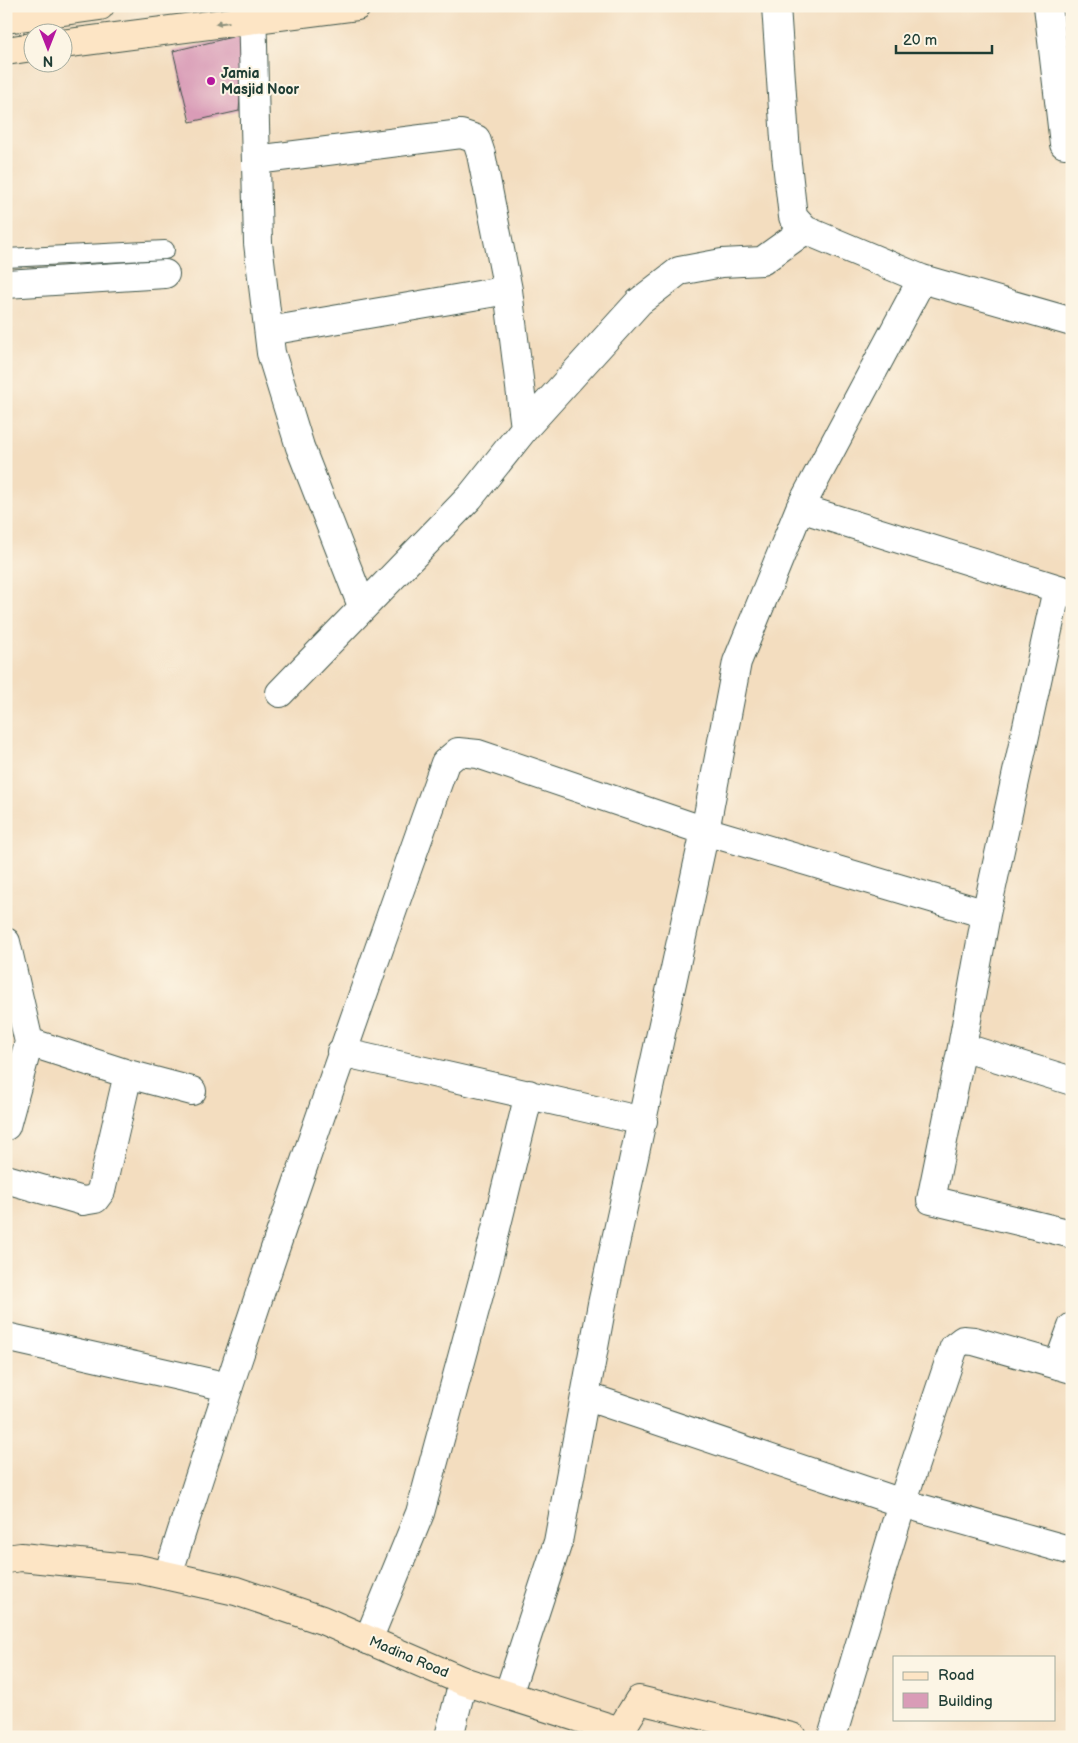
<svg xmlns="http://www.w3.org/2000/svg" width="1078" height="1743" viewBox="0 0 1078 1743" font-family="'Balsamiq Sans',sans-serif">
<rect width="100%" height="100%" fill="#fcf5e5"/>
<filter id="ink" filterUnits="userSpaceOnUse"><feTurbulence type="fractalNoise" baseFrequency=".02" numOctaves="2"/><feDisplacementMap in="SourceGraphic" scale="10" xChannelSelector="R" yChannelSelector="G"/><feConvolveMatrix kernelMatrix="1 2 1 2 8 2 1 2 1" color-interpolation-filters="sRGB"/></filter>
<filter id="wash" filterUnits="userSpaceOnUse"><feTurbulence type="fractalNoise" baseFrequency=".0096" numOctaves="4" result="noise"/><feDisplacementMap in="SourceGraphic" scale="20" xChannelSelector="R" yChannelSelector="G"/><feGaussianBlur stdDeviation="1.12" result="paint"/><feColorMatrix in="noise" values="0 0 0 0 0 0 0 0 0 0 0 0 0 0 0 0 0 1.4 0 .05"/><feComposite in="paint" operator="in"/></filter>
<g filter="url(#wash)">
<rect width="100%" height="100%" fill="#f3ddbf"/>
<g id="blocks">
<path fill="#d99cb7" d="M245,34L239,111L190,122L173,51Z"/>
</g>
</g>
<g filter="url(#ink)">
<use href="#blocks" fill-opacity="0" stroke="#3f5549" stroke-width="1"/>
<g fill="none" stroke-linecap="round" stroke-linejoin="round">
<g stroke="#3f5549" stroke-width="20">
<path id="lane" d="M6,258L165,250"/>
</g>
<g stroke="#3f5549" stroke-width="30">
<path id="street" d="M252,6L258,243L271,353L300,447L362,606
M776,6L786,154L793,217L805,230L922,279L1072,322
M1048,6L1064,144
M256,160L461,134L476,139L481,154L508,290L525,428
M922,279L800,508L737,662L705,831L986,914L962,1047L1072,1081
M6,284L165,274
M269,331L508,290
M800,508L1072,593
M280,693L470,497L525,428L639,302L679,271L722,263L762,261L805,230
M986,914L1057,589
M6,942L29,1042L6,1126
M29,1042L128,1074L192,1091
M962,1047L931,1200L1072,1234
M341,1052L643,1121
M6,1179L83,1201L95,1199L101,1191L128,1074
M6,1337L228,1387
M1058,1365L1072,1327
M585,1396L902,1503L1072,1551
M168,1575C254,1302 349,1032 445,763L458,752L478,754L705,831L602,1304L558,1542L508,1695
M368,1640L420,1513L487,1265L529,1094
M449,1737L463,1681
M832,1737L902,1503L954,1347L963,1340L974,1341L1072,1369"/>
</g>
<g stroke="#3f5549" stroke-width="30">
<path id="secondary" d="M6,19L100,6
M62,44L357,6
M6,51L32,47
M6,1559L21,1557L138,1569L236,1591L322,1620L463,1681L620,1731L639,1700L792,1737"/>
</g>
<use href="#lane" stroke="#fff" stroke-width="18"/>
<use href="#street" stroke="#fff" stroke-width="28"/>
<use href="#secondary" stroke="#fde5c5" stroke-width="28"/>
</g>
<defs><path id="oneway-solid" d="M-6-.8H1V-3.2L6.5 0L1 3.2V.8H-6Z" transform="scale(1.25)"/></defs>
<use fill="#8e917c" href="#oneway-solid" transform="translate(222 23) rotate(173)"/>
</g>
<circle fill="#b5179e" stroke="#fcf5e5" stroke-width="2" cx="211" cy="81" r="5"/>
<g text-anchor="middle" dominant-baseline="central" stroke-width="4" stroke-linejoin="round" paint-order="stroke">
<g font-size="14" font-weight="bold" fill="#1f3d34" stroke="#fcf5e5" text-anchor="start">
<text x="221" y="73">Jamia<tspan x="221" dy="16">Masjid Noor</tspan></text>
</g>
<g font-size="14" fill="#1f3d34" stroke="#fcf5e5">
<text transform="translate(409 1657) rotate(23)">Madina Road</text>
</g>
</g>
<rect width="1078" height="1743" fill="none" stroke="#fcf5e5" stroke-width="25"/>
<rect x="893" y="1656" width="162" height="65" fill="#fcf5e5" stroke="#a4ab9e"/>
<rect x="903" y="1672" width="25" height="8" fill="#fde5c5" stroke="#a4ab9e"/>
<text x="938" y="1680" font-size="15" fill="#1f3d34">Road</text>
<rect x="903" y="1693" width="25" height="15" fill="#d99cb7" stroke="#a4ab9e"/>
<text x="938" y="1706" font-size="15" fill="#1f3d34">Building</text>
<g transform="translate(48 48) rotate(180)"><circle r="24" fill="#fcf5e5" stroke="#a4ab9e"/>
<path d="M0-4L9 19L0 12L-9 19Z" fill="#b5179e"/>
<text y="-8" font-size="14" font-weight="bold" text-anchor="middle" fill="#1f3d34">N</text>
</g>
<path d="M896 45v8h96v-8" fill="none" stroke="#1f3d34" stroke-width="2.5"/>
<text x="903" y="45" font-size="15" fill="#1f3d34" stroke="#fcf5e5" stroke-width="4" paint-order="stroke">20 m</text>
</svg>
